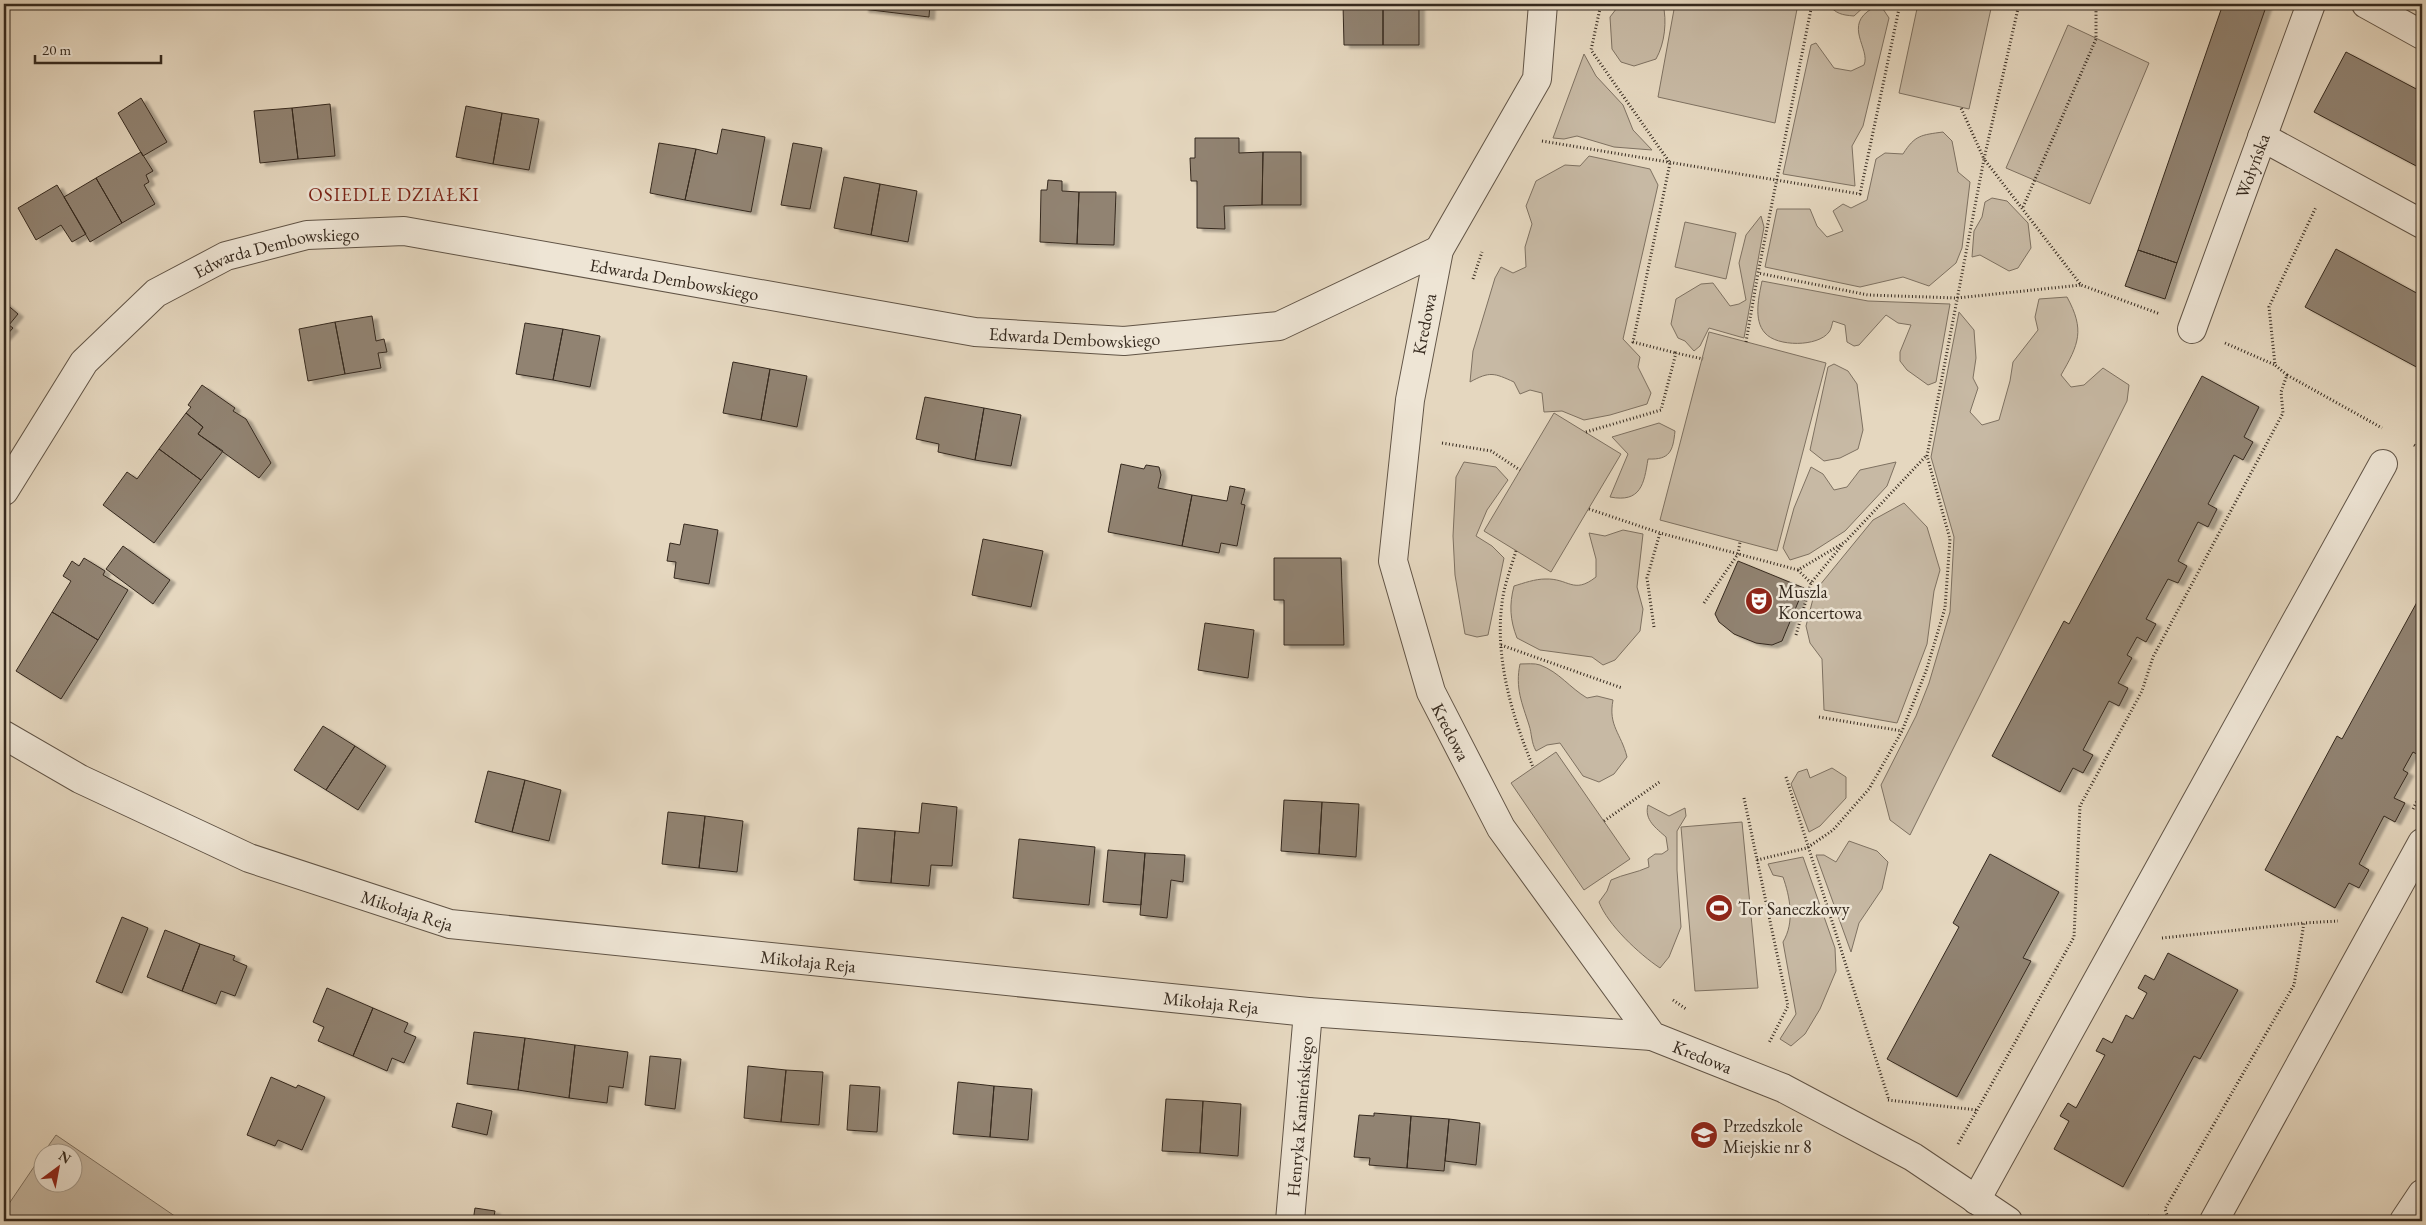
<svg xmlns="http://www.w3.org/2000/svg" width="2426" height="1225" viewBox="0 0 2426 1225" font-family="'EB Garamond',serif">
<defs>
<filter id="shadow"><feDropShadow dx="5.5" dy="3" stdDeviation="1" flood-color="#0004"/></filter>
</defs>
<rect width="100%" height="100%" fill="#e5d7bf"/>
<filter id="stains"><feTurbulence type="fractalNoise" baseFrequency=".004" numOctaves="4"/><feColorMatrix values="0 0 0 0 .2 0 0 0 0 .09 0 0 0 0 .02 0 0 0 .5 -.17"/></filter>
<radialGradient id="worn" r=".72"><stop offset=".6" stop-color="#630" stop-opacity="0"/><stop offset="1" stop-color="#630" stop-opacity=".3"/></radialGradient>
<path fill="#c7b9a4" stroke="#7e7161" d="M1620,4H1663C1667,21 1665,43 1656,59L1634,66L1621,62L1612,49L1610,17Z
M1675,4H1798L1775,123L1658,97Z
M1828,4H1867L1854,16C1842,15 1836,14 1828,4Z
M1918,4H1992L1969,109L1899,93Z
M1873,8L1883,9L1889,18L1863,126L1852,146L1855,186L1783,174L1811,45L1816,43L1834,68L1851,71L1864,65C1871,49 1842,25 1873,8Z
M2068,25L2149,63L2090,204L2006,168Z
M1584,54L1596,76L1623,105L1633,130L1652,150L1614,147L1577,136L1564,139L1553,138Z
M1943,132L1952,141L1958,172L1970,182L1962,248L1956,263L1929,286L1903,277L1860,287L1765,267L1777,209H1810L1817,226L1827,237L1843,231L1833,211L1843,204L1851,208L1867,200L1876,159L1885,153L1903,154C1915,135 1921,135 1943,132Z
M1589,156L1650,169L1658,185L1623,339L1640,357L1638,367L1651,393L1647,404L1610,415L1584,420L1562,411L1544,412L1542,393L1530,390L1520,394L1514,382C1494,373 1490,371 1470,382L1473,351L1495,278L1501,267L1513,273L1526,267L1525,247L1532,224L1526,206L1536,181L1565,165L1580,166Z
M1992,198L2007,201L2028,223L2031,248L2018,268L2009,271L1980,255L1972,257L1974,231L1982,217L1985,202Z
M1761,216L1764,227L1744,338L1709,328L1700,346L1694,351L1685,341L1678,338L1671,324L1676,299L1701,284L1713,283L1730,306L1739,304L1746,300L1739,263L1746,235Z
M1685,222L1736,233L1726,279L1675,267Z
M1762,281L1868,301L1950,304L1936,382L1928,385L1907,370L1900,361V352L1911,325L1898,323L1886,315L1859,345L1854,346L1847,342L1845,325L1833,321C1832,324 1831,330 1829,332C1818,347 1777,347 1765,333C1753,320 1759,296 1762,281Z
M2067,297C2085,330 2079,344 2061,375L2071,387L2084,385L2103,368L2129,385L2127,401L1910,835L1890,820L1881,785L1916,716L1929,683L1950,612L1954,537L1931,457L1959,312L1974,330L1976,358L1973,378L1978,388L1970,412L1982,425L1999,420L2010,381L2013,362L2038,330L2035,317L2039,299Z
M1709,332L1826,363L1777,551L1660,520Z
M1834,364L1848,371L1857,384L1863,430L1858,449L1840,458L1824,461L1810,450L1828,367Z
M1554,413L1621,454L1551,572L1484,531Z
M1659,423L1675,431C1673,451 1670,460 1648,459C1644,484 1641,503 1610,497L1628,454L1612,437Z
M1464,462L1496,467L1508,480L1487,510L1476,536L1492,546L1504,558L1488,635L1477,637L1465,634L1455,575L1453,536L1456,477Z
M1896,462L1887,486L1845,531L1809,554L1790,560L1783,548L1794,508L1811,467L1823,474L1834,490L1847,487L1860,470Z
M1904,503L1927,527L1940,570L1934,591L1927,644L1897,723L1824,710L1822,659L1810,643L1806,626L1815,591L1873,520Z
M1623,530L1643,534L1637,587L1643,609L1640,631L1615,660L1603,665L1592,657L1540,650L1517,638C1510,620 1509,605 1514,586C1524,583 1535,579 1545,579C1569,578 1573,595 1596,577V559L1589,533L1605,536Z
M1520,664C1526,664 1535,663 1540,665C1559,672 1570,688 1587,698L1597,696L1613,700C1608,726 1621,733 1627,757L1614,774L1599,782L1583,776L1560,743L1547,745L1536,751C1531,742 1532,734 1529,725C1522,703 1515,688 1520,664Z
M1556,752L1630,859L1584,890L1511,783Z
M1832,768L1846,777V798L1820,826L1809,832L1791,784L1798,772L1807,769L1810,778Z
M1648,805L1669,816L1685,808L1686,816L1677,831V870L1681,927L1669,957L1660,968C1639,954 1608,925 1599,902L1607,891L1611,880C1624,874 1636,873 1649,867L1648,859L1655,854H1662L1668,850L1666,837C1656,828 1644,820 1648,805Z
M1742,822L1758,988L1695,991L1681,827Z
M1849,841L1877,851L1888,862L1882,889L1859,923L1851,952L1816,855H1824L1836,862Z
M1803,857L1835,948L1836,971L1820,1009L1805,1034L1791,1046L1780,1039L1796,1014L1783,942C1795,922 1790,897 1783,877L1773,875L1768,864Z
M56,1135L182,1221H4V1211L42,1155V1182H72V1152H44Z"/>
<path fill="#918372" stroke="#35291e" filter="url(#shadow)" d="M864,4H930L929,17L863,9Z
M1343,4H1383V45H1344Z
M1383,4H1419V45H1383Z
M2223,4H2267L2177,263L2138,250Z
M2346,52L2422,92V169L2314,112Z
M141,98L167,142L143,156L118,113Z
M330,104L335,156L298,159L292,108Z
M466,106L502,113L493,164L456,157Z
M292,108L298,159L260,163L254,111Z
M502,113L539,119L529,170L493,164Z
M722,129L765,137L751,212L685,200L696,149L717,154Z
M1195,138H1239V153L1263,152L1262,205L1224,206L1225,229L1197,228V181H1191L1190,158H1195Z
M659,143L696,149L685,200L650,193Z
M793,143L822,148L810,209L781,205Z
M141,152L153,171L146,175L149,182L144,185L155,204L122,223L96,178Z
M1263,152H1301V205H1262Z
M844,177L880,184L871,235L834,228Z
M96,178L122,223L90,242L64,197Z
M1048,180L1062,181V191L1079,192L1077,244L1040,242L1041,190H1047Z
M880,184L917,191L908,242L871,235Z
M57,185L86,234L72,242L61,225L36,240L18,208Z
M1079,192H1116L1114,245L1077,244Z
M2336,249L2422,296V370L2305,307Z
M2138,250L2177,263L2165,299L2125,286Z
M4,302L18,314L9,325L13,328L4,338Z
M372,316L376,341L384,339L387,352L378,353L381,368L345,374L335,322Z
M335,322L345,374L308,381L299,329Z
M525,323L563,329L553,380L516,374Z
M563,329L600,336L590,387L553,380Z
M733,362L770,369L761,420L723,413Z
M770,369L807,376L797,427L761,420Z
M2202,376L2259,407L2244,437L2253,442L2243,460L2234,455L2208,504L2217,509L2208,527L2198,522L2178,561L2187,566L2178,583L2168,579L2146,619L2156,624L2146,642L2137,637L2127,655L2132,658L2118,683L2128,688L2119,706L2109,701L2083,750L2093,755L2083,773L2073,768L2060,792L1992,756L2064,621L2069,624Z
M202,385L235,408L233,411L246,419L271,463L259,478L198,434L203,427L186,413L191,407L188,405Z
M925,397L984,408L975,460L938,452L939,444L916,439Z
M984,408L1021,415L1011,466L975,460Z
M186,413L203,427L198,434L223,451L201,480L159,449Z
M159,449L201,480L154,543L103,505L127,472L137,479Z
M1121,464L1144,469L1146,465L1159,467L1161,475L1158,488L1192,495L1182,546L1108,532Z
M1230,486L1245,489L1241,504L1245,505L1237,546L1221,543L1219,553L1182,546L1192,495L1227,501Z
M684,524L718,530L709,584L674,578L676,562L667,561L670,543L680,545Z
M983,539L1043,551L1031,607L972,595Z
M123,546L170,580L153,604L106,569Z
M84,558L105,571L103,575L128,590L98,640L52,612L71,581L63,576L72,561L79,566Z
M1274,558H1341L1344,645H1284V600H1274Z
M1738,561L1804,588L1782,641L1772,645L1756,643L1734,634L1719,622L1715,614Z
M2422,593V757L2413,752L2403,770L2408,773L2394,798L2405,803L2395,822L2384,816L2359,864L2369,870L2359,888L2349,883L2335,908L2265,870L2337,736L2342,739Z
M52,612L98,640L61,699L16,671Z
M1205,623L1254,630L1248,678L1198,670Z
M323,726L355,746L326,790L294,770Z
M355,746L386,766L358,810L326,790Z
M488,771L525,780L512,832L475,822Z
M525,780L561,790L549,841L512,832Z
M1284,800L1322,802L1319,854L1281,851Z
M1322,802L1359,804L1356,857L1319,854Z
M922,803L957,807L952,866L931,865L929,886L891,883L895,831L919,833Z
M668,812L705,816L699,868L662,864Z
M705,816L743,821L737,872L699,868Z
M858,828L895,831L891,883L854,880Z
M1019,839L1095,847L1089,905L1013,898Z
M1108,850L1145,853L1141,905L1103,902Z
M1145,853L1185,855L1183,882L1171,880L1167,918L1140,915Z
M1990,854L2059,892L2023,958L2031,961L1957,1097L1887,1059L1959,927L1953,923Z
M122,917L148,928L122,993L96,982Z
M165,930L200,944L182,991L147,977Z
M200,944L235,956L233,960L247,966L235,996L221,991L216,1004L182,991Z
M2168,953L2238,990L2200,1059L2194,1056L2123,1187L2054,1149L2069,1121L2060,1116L2068,1103L2076,1108L2105,1055L2096,1051L2103,1038L2112,1043L2126,1015L2133,1019L2147,993L2138,988L2145,975L2154,980Z
M327,988L373,1008L353,1056L318,1041L324,1027L313,1022Z
M373,1008L408,1023L404,1032L416,1037L404,1063L392,1058L387,1071L353,1056Z
M474,1032L525,1038L518,1090L467,1084Z
M525,1038L575,1045L569,1098L518,1090Z
M575,1045L628,1052L623,1088L609,1086L607,1103L569,1098Z
M650,1056L681,1059L675,1109L645,1105Z
M748,1066L786,1070L781,1122L744,1118Z
M786,1070L823,1072L819,1125L781,1122Z
M271,1077L296,1088L298,1085L325,1097L302,1150L278,1140L275,1146L247,1135Z
M958,1082L994,1086L990,1137L953,1134Z
M850,1085L880,1087L877,1132L847,1130Z
M994,1086L1032,1089L1028,1140L990,1137Z
M1166,1099L1203,1101L1200,1153L1162,1151Z
M1203,1101L1241,1104L1238,1156L1200,1153Z
M457,1103L492,1111L487,1135L452,1127Z
M1374,1113L1411,1116L1407,1168L1369,1165L1370,1158L1354,1157L1359,1115L1374,1116Z
M1411,1116L1449,1119L1444,1171L1407,1168Z
M1449,1119L1480,1123L1476,1165L1445,1161Z
M475,1208L495,1211L493,1221H473Z
M2148,1215L2160,1221H2144Z
M2129,1216L2140,1221H2125Z"/>
<g fill="none" stroke-linecap="round" stroke-linejoin="round">
<g stroke="#615446" stroke-width="30">
<g id="minor">
<path id="s1" d="M1543,4L1537,79L1439,250L1410,400L1393,561L1431,692L1501,828L1652,1036L1783,1088L1913,1157L2008,1221"/>
<path d="M2366,4L2422,35"/>
<path d="M2262,137L2422,224"/>
<path id="s2" d="M2192,329L2311,4"/>
<path id="s3" d="M4,491L84,362L156,293L226,256L307,235L404,231L975,332L1124,341L1279,326L1439,250"/>
<path id="s4" d="M4,735L80,779L249,858L450,924L1308,1012L1652,1036"/>
<path d="M1976,1200L2383,464"/>
<path id="s5" d="M1290,1221L1308,1012"/>
<path d="M2214,1221L2422,843"/>
<path d="M2404,1221L2422,1194"/>
</g>
</g>
<path stroke="#35291e" stroke-width="3" stroke-dasharray="1 2.5" stroke-linecap="butt" d="M1601,4L1591,50L1670,163L1633,342L1676,353
M1812,4L1758,273L1868,295L1957,298L2081,285
M2019,4L1984,159L2081,285L2160,314
M1542,141L1860,194L1900,4
M2023,207L2096,39V4
M1473,279L1482,252
M1746,342L1758,273
M2225,343L2275,365
M2287,375L2275,365L2269,307L2316,207
M1586,432L1661,410L1676,353L1703,359
M1442,443L1491,451L1520,470
M2414,445L2422,450
M1589,509L1660,533L1798,570L1845,542L1926,456
M1516,551C1512,564 1507,578 1504,591C1492,651 1511,713 1533,767
M1798,570L1811,583
M1704,603L1738,554L1740,542
M1654,627L1647,578L1660,533
M1796,635L1811,583L1843,544
M1501,645L1622,688
M1819,717L1902,731
M1786,777L1889,1100
M1744,798L1788,1006L1769,1043
M2413,809L2422,791
M1604,821L1661,781
M1757,860L1807,848L1833,830L1869,789L1902,731L1926,671L1945,608L1950,539L1927,456L1984,159L1961,108
M2162,938L2304,923
M1673,1000L1686,1009
M1888,1100L1977,1110
M1958,1144L2074,937L2080,806L2142,691L2153,657L2283,413L2281,392L2287,375L2382,428
M2169,1221L2165,1209L2294,985L2304,923L2338,921"/>
<use href="#minor" stroke="#eee5d5" stroke-width="28"/>
</g>
<defs>
<g id="theatre-disc" transform="scale(1.4375)"><circle r="9.5" fill="#8f2418" stroke="#eee5d5"/><path d="M-5-5.5Q0-4 5-5.5V0Q5 5 0 6Q-5 5-5 0ZM-3.3-2.5H-1v1.5H-3.3ZM1-2.5H3.3v1.5H1ZM-2.8 1Q0 5.5 2.8 1Z" fill="#fff"/></g>
<g id="stadium-disc" transform="scale(1.4375)"><circle r="9.5" fill="#8f2418" stroke="#eee5d5"/><path d="M0-5a6.5 5 0 1 0 0 10a6.5 5 0 1 0 0-10ZM-3.5-1.8h7v3.6h-7Z" fill="#fff"/></g>
<g id="school-disc" transform="scale(1.4375)"><circle r="9.5" fill="#8f2418" stroke="#eee5d5"/><path d="M0-5L7-2L0 1L-7-2ZM-4 1L0 2.5L4 1V4Q0 6-4 4Z" fill="#fff"/></g>
</defs>
<g fill-rule="evenodd">
<use href="#theatre-disc" x="1759" y="601"/>
<use href="#stadium-disc" x="1719" y="908"/>
<use href="#school-disc" x="1704" y="1135"/>
</g>
<g text-anchor="middle" dominant-baseline="central" stroke-width="5" stroke-linejoin="round" paint-order="stroke">
<g font-size="18" fill="#35291e" stroke="#eee5d5">
<text stroke="none"><textPath href="#s2" startOffset="174">Wołyńska</textPath></text>
<text stroke="none"><textPath href="#s3" startOffset="381">Edwarda Dembowskiego</textPath></text>
<text stroke="none"><textPath href="#s3" startOffset="786">Edwarda Dembowskiego</textPath></text>
<text transform="translate(1424 324) rotate(-79)">Kredowa</text>
<text stroke="none"><textPath href="#s3" startOffset="1191">Edwarda Dembowskiego</textPath></text>
<text stroke="none"><textPath href="#s1" startOffset="768">Kredowa</textPath></text>
<text stroke="none"><textPath href="#s4" startOffset="441">Mikołaja Reja</textPath></text>
<text stroke="none"><textPath href="#s4" startOffset="846">Mikołaja Reja</textPath></text>
<text stroke="none"><textPath href="#s4" startOffset="1251">Mikołaja Reja</textPath></text>
<text stroke="none"><textPath href="#s1" startOffset="1188">Kredowa</textPath></text>
<text stroke="none"><textPath href="#s5" startOffset="105">Henryka Kamieńskiego</textPath></text>
</g>
<g font-size="18" fill="#35291e" stroke="#eee5d5" text-anchor="start">
<text x="1778" y="591">Muszla<tspan x="1778" dy="21">Koncertowa</tspan></text>
<text x="1738" y="908">Tor Saneczkowy</text>
<text x="1723" y="1125">Przedszkole<tspan x="1723" dy="21">Miejskie nr 8</tspan></text>
</g>
<g font-size="19" letter-spacing="1" fill="#7a1f14" stroke="#eee5d5">
<text x="394" y="194">OSIEDLE DZIAŁKI</text>
</g>
</g>
<rect width="2426" height="1225" fill="none" stroke="#e5d7bf" stroke-width="20"/>
<rect x="5" y="5" width="2416" height="1215" fill="none" stroke="#35291e" stroke-width="2.5"/>
<rect x="10" y="10" width="2406" height="1205" fill="none" stroke="#35291e"/>
<g transform="translate(58 1168) rotate(32)"><circle r="24" fill="#eee5d5" stroke="#a49a8c"/>
<path d="M0-4L9 19L0 12L-9 19Z" fill="#8f2418"/>
<text y="-8" font-size="14" font-weight="bold" text-anchor="middle" fill="#35291e">N</text>
</g>
<path d="M35 55v8h126v-8" fill="none" stroke="#35291e" stroke-width="2.5"/>
<text x="42" y="55" font-size="15" fill="#35291e" stroke="#eee5d5" stroke-width="4" paint-order="stroke">20 m</text>
<rect width="100%" height="100%" filter="url(#stains)"/>
<rect width="100%" height="100%" fill="url(#worn)"/>
</svg>
